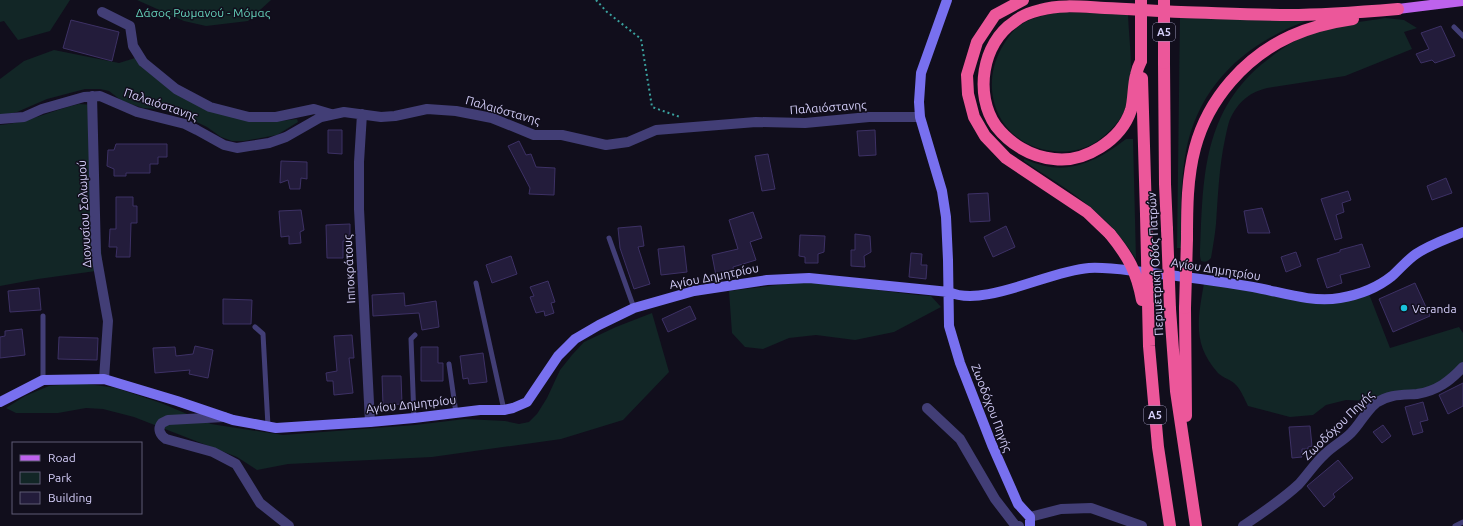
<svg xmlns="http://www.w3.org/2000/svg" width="1463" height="526" viewBox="0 0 1463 526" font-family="Ubuntu,sans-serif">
<rect width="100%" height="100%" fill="#110e1c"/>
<path fill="#122626" d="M0,0H70L50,31L18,40L4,21L0,22Z
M137,0H271L248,21L206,26L184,21Z
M1059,12L1128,14C1129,41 1135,81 1127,105C1122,120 1109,133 1096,142C1083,150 1068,153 1053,151C1002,146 977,94 1001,49C1006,40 1013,29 1022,24C1033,17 1047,15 1059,12Z
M1180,17L1309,20C1247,42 1199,84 1186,151C1180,183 1181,216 1181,248H1177Z
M1385,18L1404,20L1417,28L1404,32L1412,49L1345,76L1267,88C1251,92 1240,100 1232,115C1228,122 1227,131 1225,139C1219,167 1218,196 1216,224C1215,235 1213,246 1211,258C1208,261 1206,263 1201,261L1200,256C1203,183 1201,115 1262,64C1278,51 1295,39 1314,32C1336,24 1362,22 1385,18Z
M54,50L119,63L135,58L176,94L280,121L297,119L298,122L277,135L244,141H232L221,137L207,127L184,116L159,109L143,108L122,101L109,91L100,89H85L47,99L17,112L0,116V79L24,61Z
M79,104L96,105L99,227L103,270L38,279L0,286V125C27,123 53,110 79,104Z
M1126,139H1133L1136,259C1106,211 1069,191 1024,161V159C1031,162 1038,164 1045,166C1075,173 1103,157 1126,139Z
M793,283H821L917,295L931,296L941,307L894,332L855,340L816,335L789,338L763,349L745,347L732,333L729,291Z
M1204,283L1289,298L1369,294L1390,348L1459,327L1463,333V362L1453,373L1431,388L1381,397L1371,401L1346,400L1326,405L1313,415L1290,417L1248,406C1245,400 1241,390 1236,385C1232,380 1223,378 1218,373C1192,344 1198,319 1204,283Z
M652,313L669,372L623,420L561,439L432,457L288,464L257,470L237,457L134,417L103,409L86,408L58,413H16L6,408L25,396L49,386L81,383L116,388L161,403L211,424L283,435L415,425L465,419L505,421L519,424L529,422L537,414L547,398L560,370L572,355L584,342L616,327Z"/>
<path fill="#231c3b" stroke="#3d3165" d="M71,20L119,32L112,61L63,48Z
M1441,26L1455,56L1435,63L1432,60L1421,63L1416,54L1429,49L1421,33Z
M328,130H342V154L328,153Z
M875,130L876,155L859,156L857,131Z
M519,141L526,155L531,154L536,167L555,168L554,195L529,194L530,188L508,146Z
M116,144H167V157H158V164H150V173H126V176H114V169L107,166L108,150H114Z
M768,154L775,189L762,191L755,156Z
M281,161L307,162V179L301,178L300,189H290L288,180L280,183Z
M1446,178L1452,193L1432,200L1427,186Z
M1348,191L1351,200L1342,203L1344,212L1336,215L1342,238L1335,240L1321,199Z
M988,193L990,221L970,222L968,194Z
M116,197H133V206H137V223H131L130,257H116L117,247H109L110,229H116Z
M1262,208L1270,233H1248L1244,211Z
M301,210L304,230L300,232L301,243L289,244V236L281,237L279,211Z
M753,212L762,238L750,242L756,260L733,267L735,277L717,281L712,255L738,249L729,220Z
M350,224V241H343V258H327L326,225Z
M641,226L644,246L638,247L650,284L634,289L620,248L618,228Z
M1006,226L1015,247L993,257L984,237Z
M855,234L870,236L871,252L864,256L865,267L851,266V250H855Z
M800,235L825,236L824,252L818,254V263H805V257L799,256Z
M1362,244L1370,267L1340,275L1342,283L1327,288L1317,259L1340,252V250Z
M684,246L687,272L661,275L658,249Z
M1296,252L1301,266L1286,272L1281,257Z
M911,253L922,254L921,265H927L926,279L909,277Z
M511,256L517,274L492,283L486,265Z
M548,281L555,302L551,303L554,313L545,316L544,311L536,313L530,297L534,296L530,287Z
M1415,283L1430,316L1393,332L1379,299Z
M39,288L41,310L10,312L8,291Z
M404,293L405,306L436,301L439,327L422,330L419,313L373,316L372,295Z
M223,299L252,300L251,324H223Z
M690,306L696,319L668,332L662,319Z
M22,329L25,355L0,358V337L5,336V331Z
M352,335L354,358H349L353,393L334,395L333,381H327L326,373L337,371L334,336Z
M59,337L98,338L97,360L58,359Z
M195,346L213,350L208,378L189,374L190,370L155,373L153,348L175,347L176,356L193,354Z
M421,347H438V363H443V381H421Z
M483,353L487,382L469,384L468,378L463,379L460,356Z
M382,376H401L402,404L383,405Z
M1463,383V406L1448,414L1439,395Z
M1423,402L1428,420L1420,422L1423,432L1413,435L1405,407Z
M1383,425L1391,436L1382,443L1373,432Z
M1310,426L1312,446L1308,447V449H1302V457L1292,458L1289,427Z
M1338,460L1353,478L1333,494L1335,497L1324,507L1307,486Z"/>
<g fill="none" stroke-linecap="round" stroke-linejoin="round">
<path stroke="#3aa29f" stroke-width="2" stroke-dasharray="2 3" stroke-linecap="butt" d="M596,0L607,12L641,39L652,107L680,117"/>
<path stroke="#423e76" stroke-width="5" d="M1454,27L1463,36
M609,238L634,308
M476,283L504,410
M43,316V380
M255,327L263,334L268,426
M449,364L456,413
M414,418L411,339L415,335
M1455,526L1463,522"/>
<path stroke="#423e76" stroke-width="10" d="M102,12L130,26L133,46L143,62L176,89L210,107L249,117H276L314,109L331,114
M92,96L96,254L108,321L104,379
M362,114L359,162V209L370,422
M0,119L24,117L42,109L84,97L100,96L137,112L185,124L197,130L224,145L237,148L269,143L286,137L321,117L344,112L381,117L395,116L427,109L456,111L492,118L534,135H562L606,145L628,142L656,130L756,122L805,123L869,117H920
M927,408L960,439L995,499L1015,525L1019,526
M224,417L168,420L162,423C157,429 160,435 166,439L213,452L236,464L260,503L289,526
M1030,517L1061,509L1091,508L1142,526
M1243,526C1262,513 1282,500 1299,484C1308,474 1315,463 1325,454C1333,446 1343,441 1351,433C1360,424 1366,411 1376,403C1389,394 1402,395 1417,394C1437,391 1450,381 1463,367"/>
<path stroke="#7870ef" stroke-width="10" d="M947,0L921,73L919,102L920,117L942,191L946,217L948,260L949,326L960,363L992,445L1018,504L1030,517V525
M0,402L43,380L104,379L177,401L233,420L276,428L370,422L414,418L480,410H504L513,408L527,402L558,356L575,339L599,325L634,308L694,291L767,280L809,278L949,292C984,308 1048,271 1089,268C1107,267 1125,270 1143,272C1180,276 1217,281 1253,287C1281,292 1311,303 1340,298C1358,295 1377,288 1392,276C1400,269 1407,260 1416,254C1431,244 1447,239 1463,232"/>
<path stroke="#be62ed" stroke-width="10" d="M1398,9L1463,1"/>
<path stroke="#ec579a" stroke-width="12" d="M1023,0L995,15L977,42L967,75L968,94L974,117L985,136L1006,158L1087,212L1110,234
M1141,61C1139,65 1137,70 1136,75C1133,86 1134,99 1131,110C1121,140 1085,163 1054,159C1031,157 1010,144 996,126C974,95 982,43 1014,22C1021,16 1031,12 1040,10C1061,4 1084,7 1105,8C1130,9 1156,11 1181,12C1217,13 1253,15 1289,15C1326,15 1362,12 1398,9
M1164,63L1165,184L1167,229
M1142,78L1146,214
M1187,239C1187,209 1187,178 1195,148C1208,99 1245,57 1291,36C1311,27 1332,22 1353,19
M1148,303L1149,346L1158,447L1170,526
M1185,308L1186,416
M1170,309L1176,391L1196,526"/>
<path stroke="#ec579a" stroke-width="12" d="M1141,0V61
M1164,63V0
M1146,214L1148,303
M1167,229L1170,309
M1110,234C1128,256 1137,272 1142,300
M1185,308L1187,239"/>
</g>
<circle fill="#19c2db" stroke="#110e1c" stroke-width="1.5" cx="1404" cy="308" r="4"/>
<g text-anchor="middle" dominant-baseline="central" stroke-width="3" stroke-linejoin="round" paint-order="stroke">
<g fill="#110e1c" stroke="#9a95b7" stroke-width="1">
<rect x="1153" y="23" width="22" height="18" rx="3"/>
<rect x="1144" y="406" width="22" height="18" rx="3"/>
</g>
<g font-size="11" font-weight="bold" fill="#d5cffa">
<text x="1164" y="32">Α5</text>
<text x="1155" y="415">Α5</text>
</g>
<g font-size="12" fill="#64d0b9" stroke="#110e1c">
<text x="203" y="12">Δάσος Ρωμανού - Μόμας</text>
</g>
<g font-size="12" fill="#d5cffa" stroke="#110e1c">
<text transform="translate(161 104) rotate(19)">Παλαιόστανης</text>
<text transform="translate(828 107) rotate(-4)">Παλαιόστανης</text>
<text transform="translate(503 110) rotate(16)">Παλαιόστανης</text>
<text transform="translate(84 214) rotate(-93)">Διονυσίου Σολωμού</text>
<text transform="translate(1155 264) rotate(-93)">Περιμετρική Οδός Πατρών</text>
<text transform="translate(349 269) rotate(-93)">Ιπποκράτους</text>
<text transform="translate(1216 269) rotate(9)">Αγίου Δημητρίου</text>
<text transform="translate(714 276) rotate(-11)">Αγίου Δημητρίου</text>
<text transform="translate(411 404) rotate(-6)">Αγίου Δημητρίου</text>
<text transform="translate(992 408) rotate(69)">Ζωοδόχου Πηγής</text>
<text transform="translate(1338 425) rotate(-44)">Ζωοδόχου Πηγής</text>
</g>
<g font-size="12" fill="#d5cffa" stroke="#110e1c" text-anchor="start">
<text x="1412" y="308">Veranda</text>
</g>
</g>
<rect x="12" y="442" width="130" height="72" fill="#110e1c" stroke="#5f5b75"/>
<rect x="20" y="455" width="20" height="6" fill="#be62ed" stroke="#5f5b75"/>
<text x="48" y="462" font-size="12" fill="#d5cffa">Road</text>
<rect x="20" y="472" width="20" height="12" fill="#122626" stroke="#5f5b75"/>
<text x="48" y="482" font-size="12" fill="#d5cffa">Park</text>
<rect x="20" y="492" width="20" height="12" fill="#231c3b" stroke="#5f5b75"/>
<text x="48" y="502" font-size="12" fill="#d5cffa">Building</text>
</svg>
